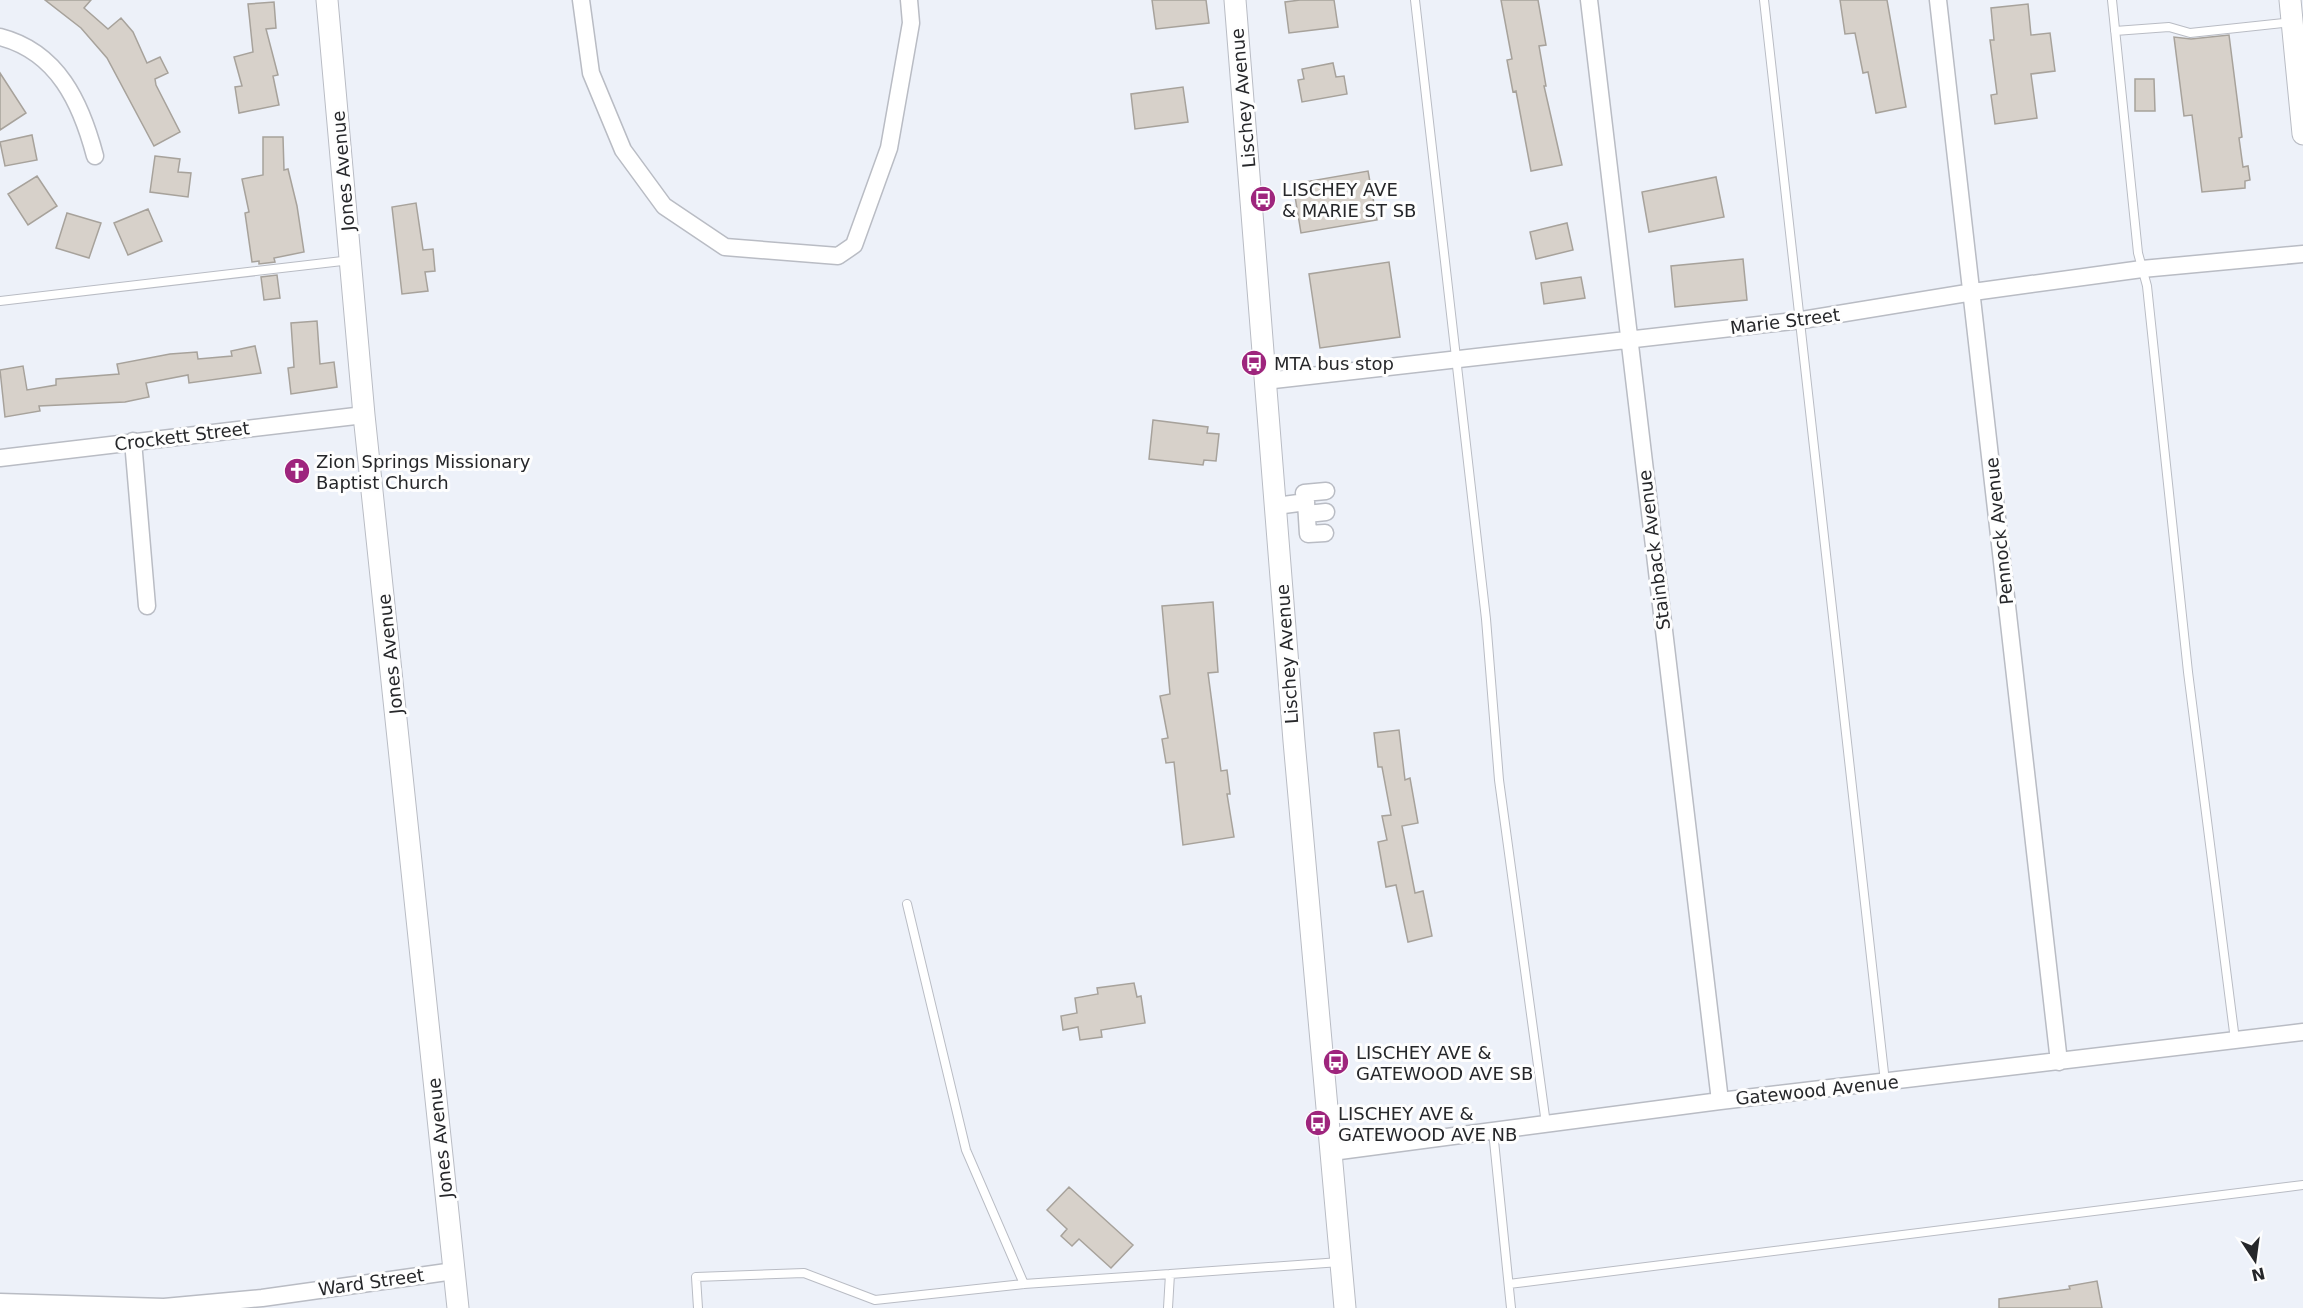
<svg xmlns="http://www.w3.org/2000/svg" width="2303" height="1308" viewBox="0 0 2303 1308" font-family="'DejaVu Sans',sans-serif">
<rect width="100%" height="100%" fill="#edf1f9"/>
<path fill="#d7d1ca" stroke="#a7a29b" stroke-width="1.5" d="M45,0H91L84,8L108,29L121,18L133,32L147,63L160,57L168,73L155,79L156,85L180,132L154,146L107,58L81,28Z
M1152,0H1206L1209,23L1156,29Z
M1300,0H1334L1338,27L1289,33L1285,2Z
M1501,0H1538L1546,45L1539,46L1546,86H1544L1562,165L1531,171L1516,91L1513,92L1507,60L1512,59Z
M1840,0H1887L1906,107L1876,113L1868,72L1863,73L1855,33L1845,34Z
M274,2L276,28L266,29L278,75L273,76L279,105L239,113L235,87L242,86L234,57L253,52L248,4Z
M2028,4L2031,35L2050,33L2055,71L2031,74L2037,118L1995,124L1991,95L1997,94L1990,40H1994L1991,8Z
M2229,35L2242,137L2239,138L2243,167L2248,166L2250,180L2245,181V188L2202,192L2192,115L2184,116L2174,37L2191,39Z
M1333,63L1336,77L1344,76L1347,94L1302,102L1298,80L1304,79L1302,69Z
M0,73L26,113L0,130Z
M2135,79H2154L2155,111H2135Z
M1183,87L1188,122L1135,129L1131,94Z
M32,135L37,160L5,166L0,142Z
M263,137H283L284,170L288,169L297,206L304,252L274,258L275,262L259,264V261L252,262L245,213L249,212L242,179L263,175Z
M155,156L180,159L178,172L191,173L188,197L150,192Z
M1368,171L1377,220L1301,233L1293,184Z
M37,176L57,206L28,225L8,194Z
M1716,177L1724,217L1649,232L1642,192Z
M416,203L423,250L433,249L435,271L425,272L428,291L402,294L392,207Z
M148,209L162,241L128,255L114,223Z
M67,213L101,223L89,258L56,248Z
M1567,223L1573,250L1536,259L1530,232Z
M1743,259L1747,300L1675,307L1671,266Z
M1389,262L1400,337L1320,348L1309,274Z
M277,275L280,298L264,300L261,277Z
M1581,277L1585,298L1544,304L1541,283Z
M317,321L320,364L334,362L337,387L291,394L288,368L294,367L291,323Z
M255,346L261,373L189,383L188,375L146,383L149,397L125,402L39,406L40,411L5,417L0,370L23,366L27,390L56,385V379L119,374L117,364L170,354L197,352L198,359L232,356L231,351Z
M1153,420L1208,427L1207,433L1219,434L1216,461L1204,460L1203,465L1149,459Z
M1213,602L1218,672L1208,673L1221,771L1227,770L1230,794H1227L1234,837L1183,845L1174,762L1166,763L1162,739L1168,738L1160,696L1170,694L1162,606Z
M1399,730L1405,780L1410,778L1418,823L1402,826L1415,893L1423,891L1432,936L1408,942L1396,885L1386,887L1378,842L1387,840L1382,816L1391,815L1382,767H1378L1374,733Z
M1134,983L1137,997L1141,996L1145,1023L1101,1030L1102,1037L1080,1040L1078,1027L1063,1030L1061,1016L1077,1013L1075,998L1098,994L1097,988Z
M1069,1187L1133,1245L1111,1268L1079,1239L1072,1246L1061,1236L1067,1229L1047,1210Z
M2097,1281L2102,1308H1999V1299L2070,1289L2069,1286Z"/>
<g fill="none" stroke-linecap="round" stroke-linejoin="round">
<g stroke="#b9bcc4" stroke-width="10">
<path id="service" d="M1415,0L1486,619L1499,780L1546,1124
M1764,0L1885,1082
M2112,0L2138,253L2147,286L2188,672L2235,1040
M2115,31L2169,27L2190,33L2292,22
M0,301L351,260
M907,904L966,1150L1024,1284
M1493,1131L1511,1308
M1509,1284L2303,1185
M698,1308L696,1277L804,1273L875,1300L1024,1284L1170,1274
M1168,1308L1170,1274L1340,1262"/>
</g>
<g stroke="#b9bcc4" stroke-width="19">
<path id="minor" d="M581,0L591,73L623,150L664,206L725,247L838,256L854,245L889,148L911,23L909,0
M1589,0L1720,1101
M1938,0L2059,1062
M0,37C58,52 81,103 95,156
M1266,381L1802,320L1973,292L2142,269L2303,254
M133,441L147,606
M0,458L364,415
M1306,502L1304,493L1326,491
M1276,506L1306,502L1308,534L1325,533
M1307,514L1326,512
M1332,1152L1720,1101L2303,1032
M0,1302L164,1307L262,1298L454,1271"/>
</g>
<g stroke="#b9bcc4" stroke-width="23">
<path id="tertiary" d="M327,0L364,415L458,1308
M1235,0L1294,741L1345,1308
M2290,0L2303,134"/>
</g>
<use href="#service" stroke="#fff" stroke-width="8"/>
<use href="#minor" stroke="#fff" stroke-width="16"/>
<use href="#tertiary" stroke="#fff" stroke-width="21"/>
</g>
<defs>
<g id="bus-disc" transform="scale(1.35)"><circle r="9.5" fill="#9e257d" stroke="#fefefe"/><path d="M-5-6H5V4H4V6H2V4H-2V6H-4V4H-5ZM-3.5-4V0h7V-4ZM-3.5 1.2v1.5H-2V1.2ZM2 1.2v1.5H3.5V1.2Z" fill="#fff"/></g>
<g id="church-disc" transform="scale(1.35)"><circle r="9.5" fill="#9e257d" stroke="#fefefe"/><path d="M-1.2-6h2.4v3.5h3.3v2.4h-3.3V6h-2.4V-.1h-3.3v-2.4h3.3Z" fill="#fff"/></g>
</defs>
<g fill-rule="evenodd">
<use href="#bus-disc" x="1263" y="199"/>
<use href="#bus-disc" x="1254" y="363"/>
<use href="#church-disc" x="297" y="471"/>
<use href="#bus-disc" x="1336" y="1062"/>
<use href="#bus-disc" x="1318" y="1123"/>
</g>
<g text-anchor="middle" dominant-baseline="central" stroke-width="6" stroke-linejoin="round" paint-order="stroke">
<g font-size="18" fill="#26272a" stroke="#fefefe">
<text transform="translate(1243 98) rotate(-95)">Lischey Avenue</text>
<text transform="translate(343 171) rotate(-95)">Jones Avenue</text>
<text transform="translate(1785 321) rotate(-7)">Marie Street</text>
<text transform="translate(182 436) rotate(-7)">Crockett Street</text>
<text transform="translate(1999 531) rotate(-96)">Pennock Avenue</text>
<text transform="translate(1654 550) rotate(-97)">Stainback Avenue</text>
<text transform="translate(390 654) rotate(-96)">Jones Avenue</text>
<text transform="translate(1287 654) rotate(-94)">Lischey Avenue</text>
<text transform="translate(1817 1090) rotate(-6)">Gatewood Avenue</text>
<text transform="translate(440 1138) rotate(-96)">Jones Avenue</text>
<text transform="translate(371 1282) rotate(-8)">Ward Street</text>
</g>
<g font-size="18" fill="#26272a" stroke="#fefefe" text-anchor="start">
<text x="1282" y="189">LISCHEY AVE<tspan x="1282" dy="21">&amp; MARIE ST SB</tspan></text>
<text x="1274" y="363">MTA bus stop</text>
<text x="316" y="461">Zion Springs Missionary<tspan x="316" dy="21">Baptist Church</tspan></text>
<text x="1356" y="1052">LISCHEY AVE &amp;<tspan x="1356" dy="21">GATEWOOD AVE SB</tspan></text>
<text x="1338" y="1113">LISCHEY AVE &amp;<tspan x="1338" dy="21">GATEWOOD AVE NB</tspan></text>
</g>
</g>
<g transform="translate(2255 1260) rotate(167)" stroke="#fefefe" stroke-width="4.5" paint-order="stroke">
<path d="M0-4.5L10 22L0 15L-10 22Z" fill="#26272a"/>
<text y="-9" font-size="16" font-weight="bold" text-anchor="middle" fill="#26272a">N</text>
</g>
</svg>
